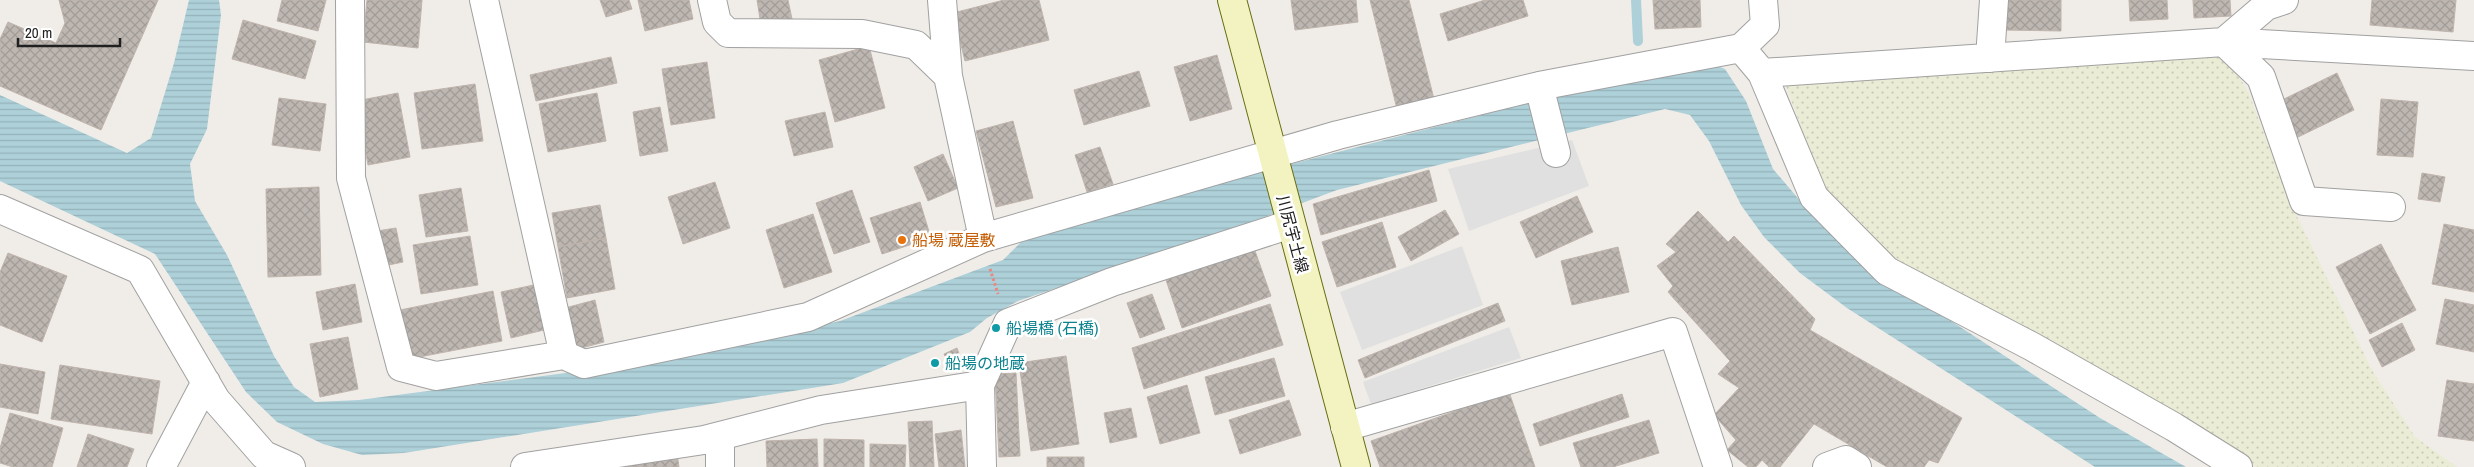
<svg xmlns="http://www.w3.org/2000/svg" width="2474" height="467" viewBox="0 0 2474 467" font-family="'Archivo Narrow','Noto Sans JP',sans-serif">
<defs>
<pattern id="farmland-dots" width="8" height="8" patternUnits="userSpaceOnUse" patternTransform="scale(1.25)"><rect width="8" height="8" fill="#ebecd5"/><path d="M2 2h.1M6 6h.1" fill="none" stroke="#c9cab7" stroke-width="1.8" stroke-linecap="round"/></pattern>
<pattern id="water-rules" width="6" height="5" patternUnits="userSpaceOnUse" patternTransform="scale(1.25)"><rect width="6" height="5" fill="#add0d9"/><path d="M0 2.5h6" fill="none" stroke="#95b2ba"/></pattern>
<pattern id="building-cross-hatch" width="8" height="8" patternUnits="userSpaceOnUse" patternTransform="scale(1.25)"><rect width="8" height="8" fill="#bdb6b1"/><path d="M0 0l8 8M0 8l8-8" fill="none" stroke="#a29c98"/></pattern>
</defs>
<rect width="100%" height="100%" fill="#f0ede8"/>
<path fill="url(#farmland-dots)" d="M2226,54L2249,94L2291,204L2373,372L2415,437L2457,467H2256L2183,419L1896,264L1824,190L1786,86Z"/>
<path fill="#e0e0e0" d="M1572,140L1589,186L1469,231L1448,169Z
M1462,246L1483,305L1362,350L1340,292Z
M1509,327L1521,358L1371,404L1363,382Z"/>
<path fill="url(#water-rules)" d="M189,0H219L221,15L207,129L190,164L195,201L227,255L274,356L294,387L315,402L359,400L658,361L840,321L1003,260L1021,242L1249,175L1699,59L1725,69L1746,101L1773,169L1819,223L1865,265L2100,418L2186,467H2095L1847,308L1800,273L1764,237L1741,205L1709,141L1690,115L1665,109L1337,190L1254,221L1018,301L987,318L970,332L843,383L404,453L362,455L323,444L277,422L246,392L155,254L0,181V95L127,153L151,138L174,63Z"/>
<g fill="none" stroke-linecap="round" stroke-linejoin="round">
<path stroke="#add0d9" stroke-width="10" d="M1636,0L1638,41"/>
</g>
<path fill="url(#building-cross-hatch)" stroke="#c0b4ac" d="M59,0H158L101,130L0,86V39L8,22L56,43L65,23Z
M282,0H326L318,31L277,21Z
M367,0H422L418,48L363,42Z
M600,0H629L632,9L606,17Z
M638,0H689L693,19L645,31Z
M757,0H788L792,19L761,25Z
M1004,0H1039L1049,40L965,61L953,13Z
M1291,0H1356L1358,22L1295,30Z
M1370,0H1409L1434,99L1397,109Z
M1485,0H1523L1528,16L1448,41L1440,14Z
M1653,0H1700L1701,27L1655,29Z
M2003,0H2061V31L2003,30Z
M2129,0H2167L2168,19L2130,21Z
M2193,0H2230L2231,16L2194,18Z
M2372,0H2456L2453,32L2370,25Z
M243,20L316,41L305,79L232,59Z
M869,46L885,108L835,122L819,60Z
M1217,55L1232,109L1190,121L1174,67Z
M611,57L617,83L536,101L530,75Z
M707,62L715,118L671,125L662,69Z
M1139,71L1150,106L1084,125L1074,90Z
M2337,73L2354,110L2296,138L2278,102Z
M475,84L483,141L422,149L414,93Z
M398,93L410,157L368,165L356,101Z
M597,93L606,141L548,152L539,104Z
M279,98L326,104L320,151L272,145Z
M2381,99L2418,102L2413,157L2377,155Z
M660,107L668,151L640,156L633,112Z
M825,112L833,147L794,156L785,121Z
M1013,121L1033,198L996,207L976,131Z
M1100,147L1113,184L1087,192L1075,155Z
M943,154L958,188L928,201L914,167Z
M1429,170L1437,201L1321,235L1313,204Z
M2422,173L2445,177L2440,202L2418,199Z
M715,182L730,228L683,244L668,197Z
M319,187L321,275L268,277L266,189Z
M461,188L468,231L426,237L419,195Z
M852,190L870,242L834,254L816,203Z
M1577,196L1593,232L1536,258L1520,222Z
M920,202L931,238L882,254L870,218Z
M600,205L606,238L558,247L552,213Z
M1445,210L1459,234L1411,261L1398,237Z
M1698,211L1728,242L1734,236L1815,319L1810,330L1962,418L1938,463L1929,460L1924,467H1887L1814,424L1780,467H1769L1762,460L1756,467H1748L1727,450L1736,440L1714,415L1739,388L1718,374L1730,361L1668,292L1673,286L1657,266L1676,252L1666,244Z
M813,214L832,272L784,288L766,230Z
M1382,222L1396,267L1337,287L1322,242Z
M2444,224L2474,230V292L2432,284Z
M396,228L403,262L384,266L377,231Z
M470,236L478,285L421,294L413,245Z
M606,238L615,289L567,298L558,247Z
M2381,244L2416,310L2370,334L2336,267Z
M1618,247L1629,292L1572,305L1561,261Z
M1254,248L1271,296L1182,328L1166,280Z
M8,253L67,276L42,342L0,325V272Z
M355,284L362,322L323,330L316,292Z
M538,284L548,329L511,338L501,292Z
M493,291L502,341L409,359L400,310Z
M1152,294L1165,329L1140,338L1127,303Z
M2445,299L2474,305V352L2436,344Z
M595,300L604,342L574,350L565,308Z
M1498,303L1505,321L1365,378L1358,360Z
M1270,304L1283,345L1144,389L1132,348Z
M2402,323L2415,350L2382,367L2369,340Z
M348,337L358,389L320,397L310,344Z
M957,348L962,362L950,367L944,354Z
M1066,356L1079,444L1031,451L1019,363Z
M1274,358L1285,396L1215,415L1205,377Z
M0,364L45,372L38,414L0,407Z
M60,365L160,381L152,434L51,419Z
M1016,373L1020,456L999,457L995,374Z
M2447,380L2474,384V441L2438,436Z
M1187,385L1200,433L1160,444L1147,397Z
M1509,392L1535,467H1380L1371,441Z
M1622,394L1629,417L1540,446L1533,424Z
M1289,400L1301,435L1240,454L1229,420Z
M1131,408L1137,437L1110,443L1104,413Z
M10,413L63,428L52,467H13L0,463V448Z
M1649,420L1659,453L1613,467H1581L1573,443Z
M932,421L934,467H910L908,422Z
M961,430L965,467H939L935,434Z
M88,434L134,449L127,467H77Z
M817,439L818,467H767L766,441Z
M824,439L864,440V467H824Z
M870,444L906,445L905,467H870Z
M677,453L679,467H627L626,459Z
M1047,457H1084V467H1047Z"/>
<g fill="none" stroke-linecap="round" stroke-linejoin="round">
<g stroke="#a1a1a1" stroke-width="30">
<path id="minor" d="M350,0L351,178L401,367L436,376L564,355L584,364L808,317L983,238L1338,135L1539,86L1741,48L1762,73L1814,197L1887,271L2031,346L2174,427L2238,467
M484,0L564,355
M712,0L717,22L728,33L862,34L916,45L948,76
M942,0L948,76L983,238
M2224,42L2261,77L2304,201L2391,207
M2224,42L2266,6L2284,0
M1741,48L1765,25L1763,0
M1990,58L1994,0
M1762,73L2224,42L2474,56
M1539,86L1556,153
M0,209L140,270L216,400L264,455L291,467
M1345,427L1673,332L1718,467
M720,436V467
M161,467L206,382
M525,467L704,440L821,410L980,385
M982,467L980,385L1008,323L1112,282L1291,224
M1827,467L1846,460L1857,467"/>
</g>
<g stroke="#676e11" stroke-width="30">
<path id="secondary" d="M1232,0L1356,467"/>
</g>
<path stroke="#ec857d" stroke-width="3" stroke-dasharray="2.5 2.5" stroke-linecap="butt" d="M990,269L998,294"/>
<use href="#minor" stroke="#fff" stroke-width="28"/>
<use href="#secondary" stroke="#f3f3c2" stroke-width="28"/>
</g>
<circle fill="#e8710a" stroke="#fff" stroke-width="2" cx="902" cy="240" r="5"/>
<g fill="#0f9aa8" stroke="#fff" stroke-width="2">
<circle cx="996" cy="328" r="5"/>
<circle cx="935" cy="363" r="5"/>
</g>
<g text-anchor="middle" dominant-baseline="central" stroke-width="5" stroke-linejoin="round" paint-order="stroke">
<g font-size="16" fill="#202020" stroke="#fff">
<text transform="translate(1293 234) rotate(75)">川尻宇土線</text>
</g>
<g font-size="16" fill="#c56008" stroke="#fff" text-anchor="start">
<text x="912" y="240">船場 蔵屋敷</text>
</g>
<g font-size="16" fill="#0d838f" stroke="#fff" text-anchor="start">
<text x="1006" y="328">船場橋 (石橋)</text>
<text x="945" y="363">船場の地蔵</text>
</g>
</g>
<path d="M18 38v8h102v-8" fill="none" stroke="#202020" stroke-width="2.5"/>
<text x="25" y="38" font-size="15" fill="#202020" stroke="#ffffff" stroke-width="4" paint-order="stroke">20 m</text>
</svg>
